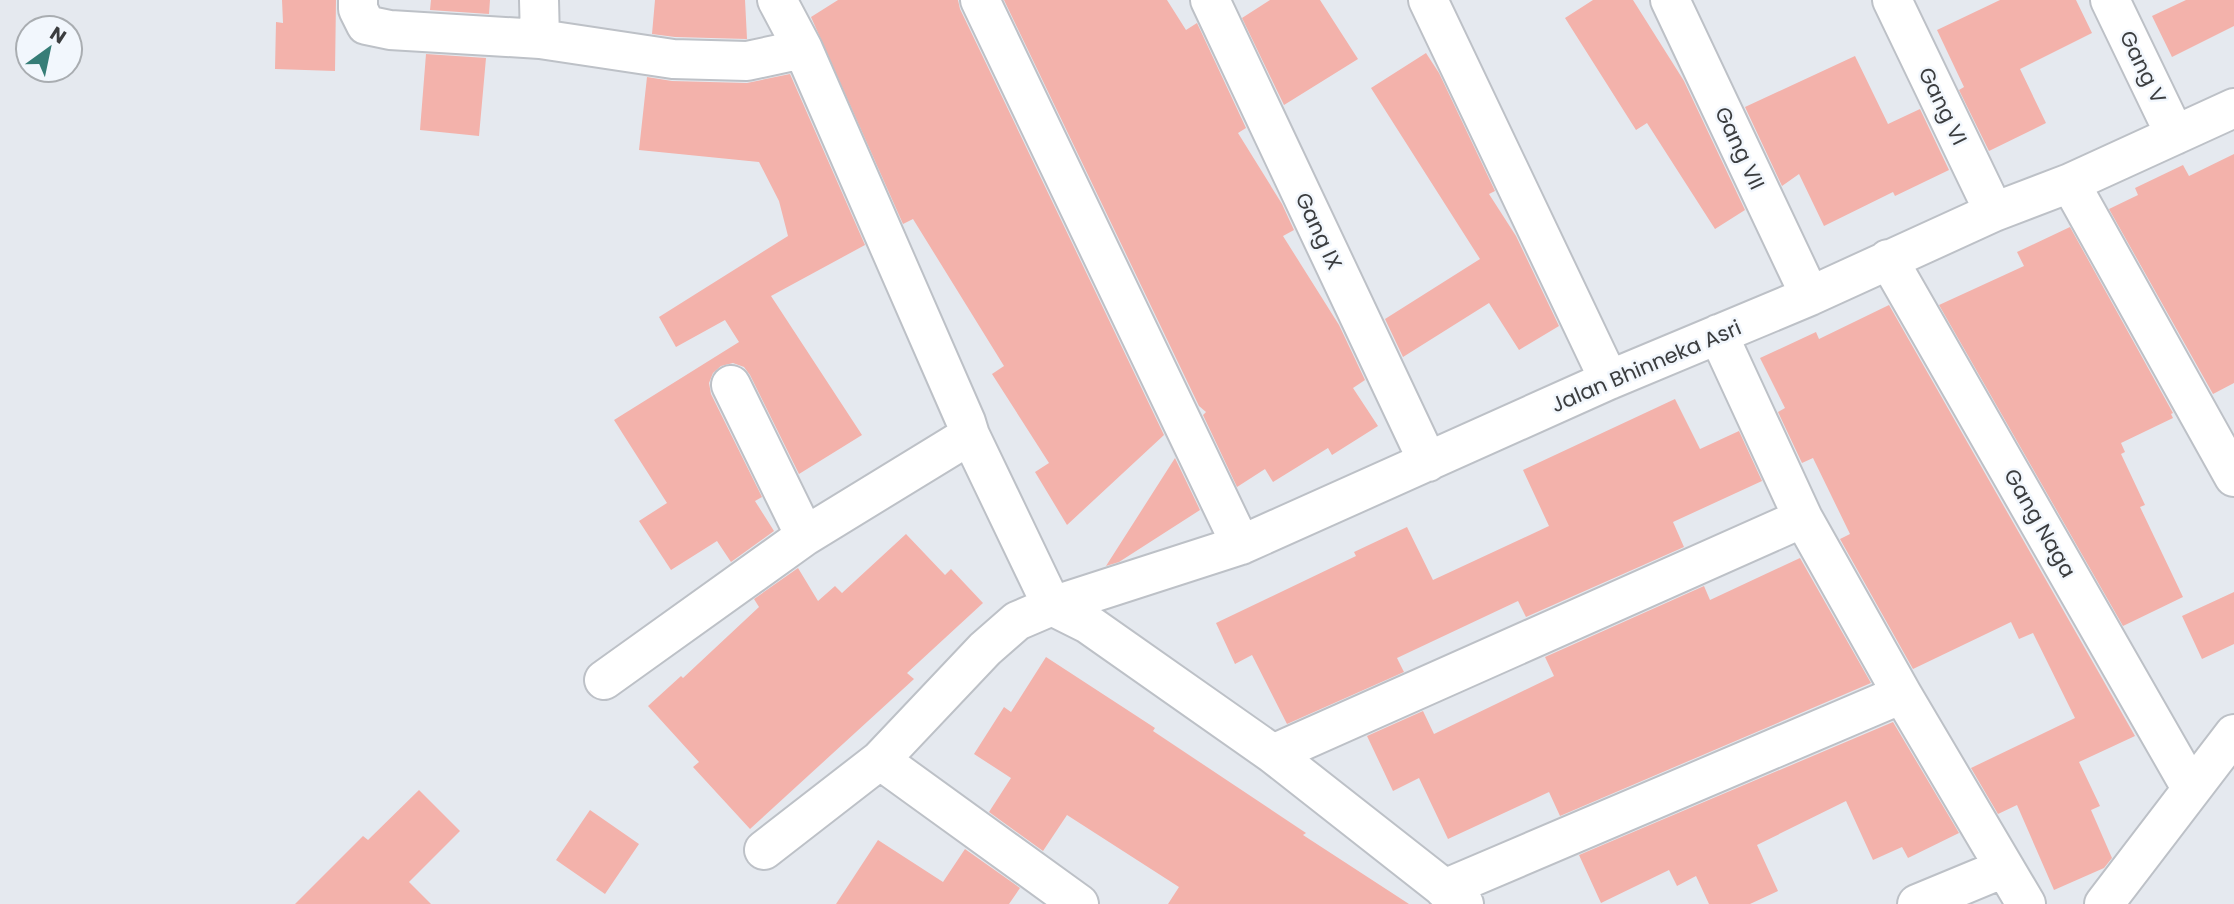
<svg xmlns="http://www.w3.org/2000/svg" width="2234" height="904" viewBox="0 0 2234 904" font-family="Poppins,sans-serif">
<rect width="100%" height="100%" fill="#e5e9ef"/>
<path fill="#f3b2ab" d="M282,0H336L335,71L275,69L276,22L283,23Z
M431,0H490L489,14L430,10Z
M655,0H745L747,39L675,37L652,34Z
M838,0H958L960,9L1164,435L1067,525L1035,472L1049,463L992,374L1004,366L913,219L903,224L811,17Z
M1004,0H1167L1186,30L1197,23L1246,128L1238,133L1282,204L1294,230L1283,236L1339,325L1365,380L1353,388L1378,426L1332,455L1328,448L1273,482L1265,469L1237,487L1203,415L1206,412L1199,406Z
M1270,0H1320L1358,59L1284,105L1242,18Z
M1593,0H1633L1684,81L1745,210L1715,229L1647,123L1636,130L1565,18Z
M2000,0H2076L2092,33L2020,69L2046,123L1989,151L1959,90L1964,87L1937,30Z
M2186,0H2234V26L2172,57L2152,16Z
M1426,53L1439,73L1495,191L1489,194L1516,236L1559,326L1519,350L1489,303L1403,357L1385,319L1480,259L1371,88Z
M426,54L486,58L479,136L420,130Z
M1855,56L1888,124L1920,109L1949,170L1895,196L1893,192L1824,226L1799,174L1782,186L1745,107Z
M790,74L865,245L771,296L862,435L799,474L750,375L744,367L733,363L721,366L713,373L709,383L711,394L762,497L755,501L774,531L731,562L717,541L671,570L639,521L667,503L614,420L739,342L725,320L676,347L659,317L788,236L779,201L759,162L639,150L647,77L672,81L747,83Z
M2234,154V383L2213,394L2109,209L2138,195L2135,188L2183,165L2189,176Z
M2070,227L2173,413L2171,414L2173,418L2121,443L2125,452L2121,454L2145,505L2140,507L2183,597L2123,626L1939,305L2024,266L2017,252Z
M1889,305L2135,736L2079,762L2100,806L2091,810L2112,858L2104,868L2054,890L2017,805L1998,814L1971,768L2075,718L2033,633L2019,639L2011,622L1913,669L1840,539L1850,534L1813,458L1802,463L1778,412L1785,408L1760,358L1816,332L1819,339Z
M1675,399L1700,449L1739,431L1762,481L1673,522L1684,547L1526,617L1518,601L1397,658L1404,672L1287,724L1252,655L1235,664L1216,623L1356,556L1354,552L1407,527L1433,580L1549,526L1523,470Z
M1175,458L1200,510L1119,562L1106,566Z
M906,534L945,575L951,569L983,603L907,673L914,679L750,829L693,767L699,762L648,706L681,676L683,678L759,607L754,599L798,568L818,601L835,586L842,593Z
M1800,558L1871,683L1560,816L1549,792L1448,839L1419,778L1393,791L1367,736L1423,711L1434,734L1554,676L1545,657L1704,586L1710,600Z
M2234,592V644L2202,659L2182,616Z
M1046,657L1155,728L1153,731L1306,833L1303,835L1409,904H1168L1179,887L1067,815L1043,851L989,812L1011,778L974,754L1004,707L1011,712Z
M1893,722L1959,833L1908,858L1902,847L1873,860L1846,801L1757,845L1778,891L1750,904H1709L1696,876L1677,886L1669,870L1601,903L1579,855Z
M419,790L460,831L409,882L431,904H295L363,836L368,840Z
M590,810L639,844L605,894L556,860Z
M878,840L943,882L965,849L1020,888L1009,904H836Z"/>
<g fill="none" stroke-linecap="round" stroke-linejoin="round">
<g stroke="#bdc1c7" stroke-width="42">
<path id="minor" d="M358,0V9L366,25L390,30L540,39L673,59L747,61L803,49
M539,0L540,39
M777,0L803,49L966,422L970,435L1052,606L1088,624L1273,754L1464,904
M980,0L1241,545
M1210,0L1428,462
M1428,0L1609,380
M1670,0L1810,296
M1892,0L1994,212
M2110,0L2175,135
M2070,183L2234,477
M1888,259L2191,788
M1718,334L1803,518L1902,694L2026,904
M731,385L805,536
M604,680L805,536L970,435
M1273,754L1803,518
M880,760L1079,904
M764,850L880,760L985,649L1017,621L1052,606L1241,545L1609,380L1810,296L1994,212L2070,183L2234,108
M1444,889L1902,694
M1917,904L2004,868
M2104,904L2234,734"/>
</g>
<use href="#minor" stroke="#fff" stroke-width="38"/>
</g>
<g text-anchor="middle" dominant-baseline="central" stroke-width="5" stroke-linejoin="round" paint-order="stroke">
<g font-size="21" fill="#3b3d3f" stroke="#f2f7fd">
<text transform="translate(2143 67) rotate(64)">Gang V</text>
<text transform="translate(1943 106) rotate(64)">Gang VI</text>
<text transform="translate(1740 148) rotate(65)">Gang VII</text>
<text transform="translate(1319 231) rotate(65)">Gang IX</text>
<text transform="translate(1646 366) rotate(-23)">Jalan Bhinneka Asri</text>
<text transform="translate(2040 523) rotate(60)">Gang Naga</text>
</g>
</g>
<g transform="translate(49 49) rotate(33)"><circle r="33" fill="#f2f7fd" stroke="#a9adb1" stroke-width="2"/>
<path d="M0-5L12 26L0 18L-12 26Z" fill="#367d77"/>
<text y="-10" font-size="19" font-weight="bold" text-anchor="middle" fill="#3b3d3f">N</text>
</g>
</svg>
